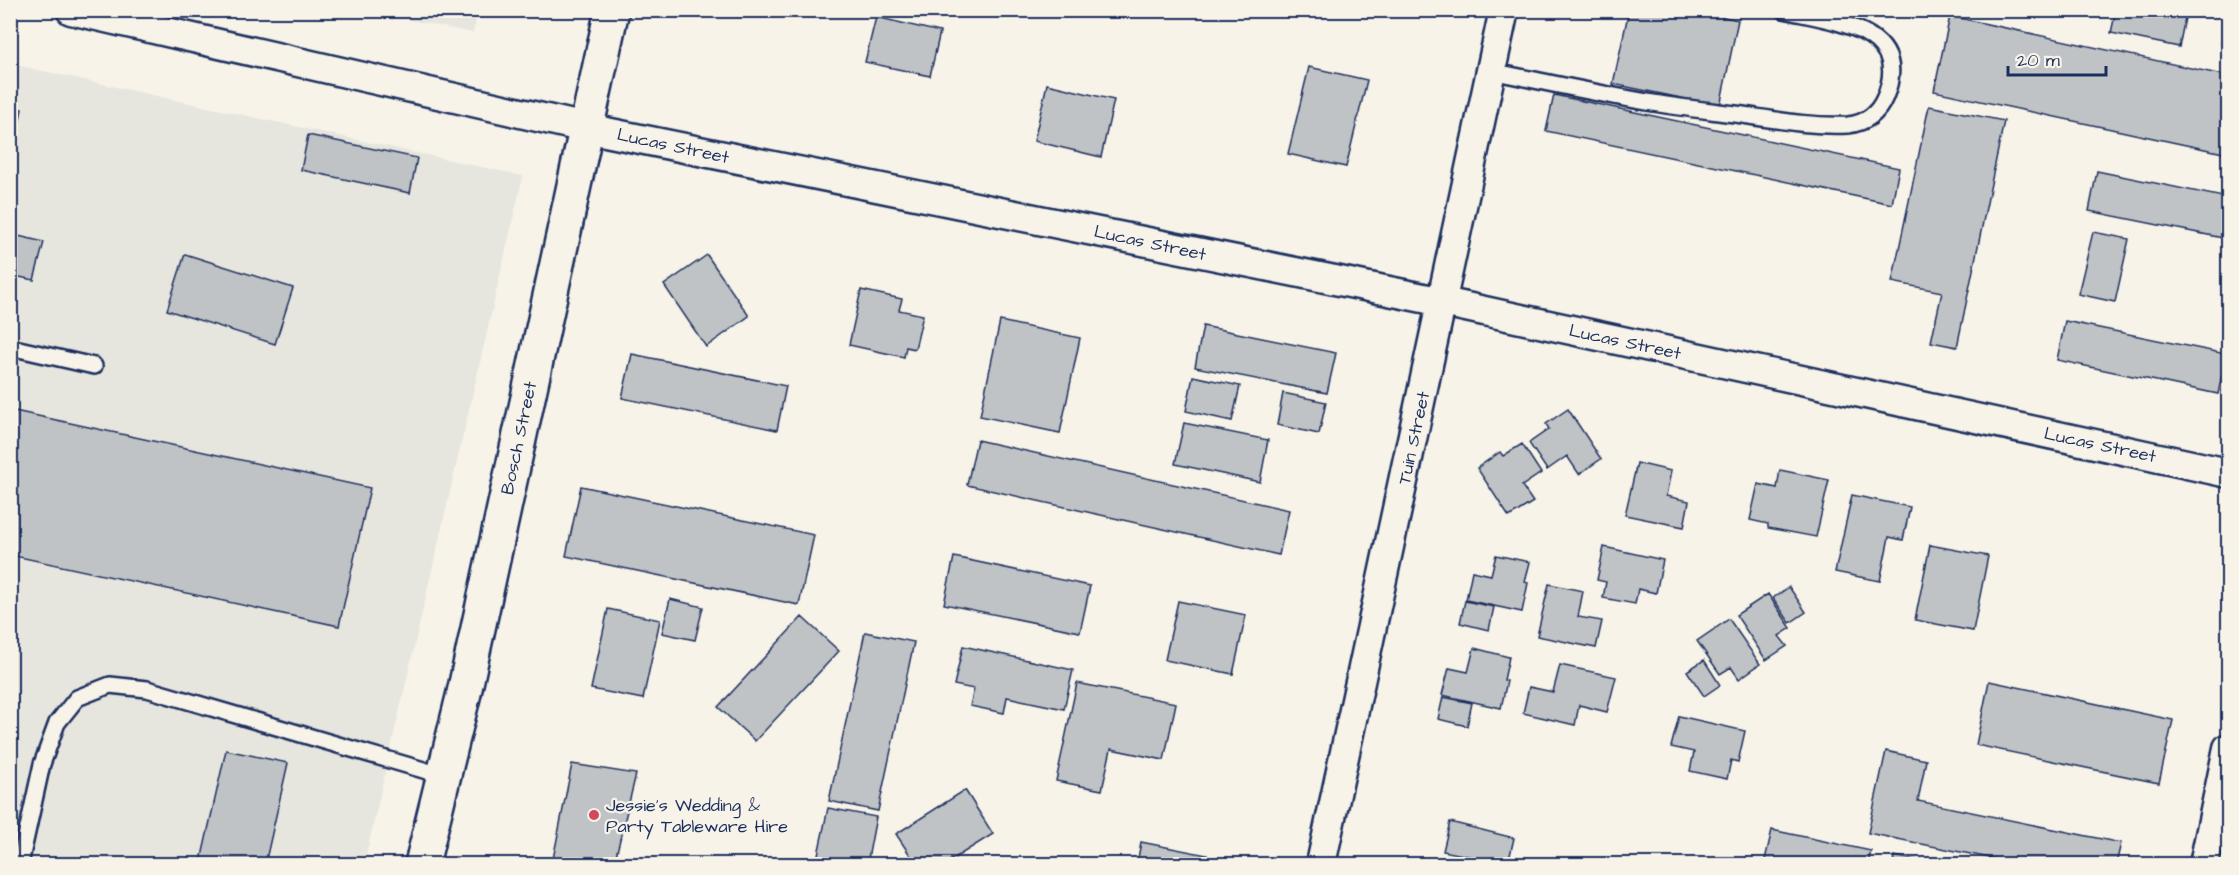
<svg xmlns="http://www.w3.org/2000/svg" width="2239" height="875" viewBox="0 0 2239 875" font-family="'Architects Daughter',sans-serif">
<rect width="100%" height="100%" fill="#f7f3e8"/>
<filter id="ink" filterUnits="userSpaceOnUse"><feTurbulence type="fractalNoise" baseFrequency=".0167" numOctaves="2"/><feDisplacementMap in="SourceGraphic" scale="12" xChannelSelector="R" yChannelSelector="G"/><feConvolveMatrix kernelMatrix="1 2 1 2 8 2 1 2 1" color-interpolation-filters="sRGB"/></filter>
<g filter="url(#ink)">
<path fill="#e6e5de" d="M366,11H478L473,33Z
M11,64L523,176L364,864H11Z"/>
<path fill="#c0c3c5" stroke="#1b2f5e" stroke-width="1.5" d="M1629,10H1693L1738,20L1720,106L1613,84Z
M1906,10H1938L1937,17Z
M2116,10H2173L2186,13L2179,47L2111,33Z
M2228,10V46L2221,44Z
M1950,16L2228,76V154L1934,91Z
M876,17L940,32L930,76L865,62Z
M1309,67L1367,80L1346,167L1288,154Z
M1047,84L1114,100L1101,157L1034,141Z
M1554,95L1899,168L1892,204L1546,131Z
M1929,106L2004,121L1957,347L1931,342L1942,292L1892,282Z
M10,107L22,109L10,168Z
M308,135L417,158L410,193L301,170Z
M2097,171L2228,198V239L2089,211Z
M2093,232L2129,239L2115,302L2078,294Z
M10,234L44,242L34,280L10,275Z
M185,254L293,288L275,344L167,310Z
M707,255L749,316L706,347L664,285Z
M861,290L902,299L899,310L923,315L915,349L906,347L904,357L849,345Z
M1000,321L1080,338L1060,433L980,416Z
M2065,321L2226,354L2218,394L2057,360Z
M1203,326L1336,353L1327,393L1195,367Z
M632,354L786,386L777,430L622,398Z
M1193,376L1240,386L1232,421L1186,411Z
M1283,393L1326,402L1319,434L1277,425Z
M1568,409L1601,459L1579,474L1567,456L1547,470L1529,443L1549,429L1546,424Z
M10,410L370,488L339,626L10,555Z
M1184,423L1268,440L1260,482L1175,464Z
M977,440L1289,510L1279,555L967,485Z
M1522,444L1541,473L1522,486L1533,502L1509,517L1477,468L1500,452L1503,456Z
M1637,463L1671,471L1666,496L1689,501L1684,527L1625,515Z
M1780,470L1829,480L1816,537L1768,528V524L1750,520L1758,484L1777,488Z
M581,486L814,535L799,605L566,556Z
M1852,495L1910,507L1903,540L1889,537L1880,581L1835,572Z
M1930,545L1988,556L1973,631L1915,620Z
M1604,547L1663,560L1656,593L1638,589L1635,604L1603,598L1606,582L1597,580Z
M1496,555L1530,562L1525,582L1528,583L1522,612L1466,600L1472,571L1491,575Z
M954,557L1090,586L1080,632L944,604Z
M1549,584L1583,591L1578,617L1602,621L1596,648L1537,636Z
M1789,587L1806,612L1790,623L1773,598Z
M1768,594L1791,628L1779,636L1787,646L1766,660L1736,615Z
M670,599L703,607L695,640L662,633Z
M1178,601L1246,615L1233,674L1165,660Z
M1465,601L1494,607L1489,630L1460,623Z
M608,609L660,620L643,699L591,689Z
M802,617L839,651L755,741L718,707Z
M1729,619L1760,664L1739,679L1731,667L1720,674L1697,641Z
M865,632L914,642L878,811L829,801Z
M963,646L1073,670L1064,709L1007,697L1004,713L970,706L974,689L954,685Z
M1474,648L1509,657L1504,680L1507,681L1501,708L1442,695L1449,668L1468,672Z
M1704,660L1720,685L1704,696L1687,671Z
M1560,665L1616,677L1607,712L1579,705L1575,725L1523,713L1529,687L1553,692Z
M1989,681L2173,720L2159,783L1976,745Z
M1077,683L1176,703L1164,760L1111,749L1102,790L1056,781Z
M1443,697L1472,703L1467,726L1438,719Z
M1679,716L1745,731L1738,762L1731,760L1727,779L1690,771L1694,752L1671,747Z
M226,750L288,763L265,864H217L201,861Z
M1886,751L1926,760L1918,801L2121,843L2116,864H2019L1868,833Z
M572,764L636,774L614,864H552Z
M965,790L993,834L945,864H916L896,834Z
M828,808L876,817L867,864H816Z
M1450,822L1514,838L1508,864L1443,851Z
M1772,830L1871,851L1868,864H1764Z
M1141,842L1207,855L1205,864H1137Z
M1894,856L1935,864H1893Z"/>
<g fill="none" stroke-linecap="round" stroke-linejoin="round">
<g stroke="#1b2f5e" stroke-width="20">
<path id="service" d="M1491,71C1545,82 1599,94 1653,103C1683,108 1713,111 1743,115C1777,120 1813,127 1848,125C1866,123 1878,114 1885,97C1913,28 1831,21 1784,10
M10,347L94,366
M20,864L42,764L57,723L77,698L110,685L147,689L444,776"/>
</g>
<g stroke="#1b2f5e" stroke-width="33">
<path id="minor" d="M71,10L586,128L1443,302L2228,473
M1321,864L1504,10
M2204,864L2228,748"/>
</g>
<g stroke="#1b2f5e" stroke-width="38">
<path id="tertiary" d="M422,864L464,693L612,10"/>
</g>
<use href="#service" stroke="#f7f3e8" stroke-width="15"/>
<use href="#minor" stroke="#f7f3e8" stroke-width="28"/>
<use href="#tertiary" stroke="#f7f3e8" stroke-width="33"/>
</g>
</g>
<circle fill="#d1495b" stroke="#f7f3e8" stroke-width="2" cx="594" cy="815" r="6"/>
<g text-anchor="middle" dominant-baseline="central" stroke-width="4.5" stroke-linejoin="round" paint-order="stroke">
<g font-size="18" fill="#1b2f5e" stroke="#f7f3e8">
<text transform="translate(673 146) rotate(12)">Lucas Street</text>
<text transform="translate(1150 243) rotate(12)">Lucas Street</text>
<text transform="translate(1625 342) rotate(12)">Lucas Street</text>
<text transform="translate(519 438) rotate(-78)">Bosch Street</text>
<text transform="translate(1414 438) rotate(-78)">Tuin Street</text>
<text transform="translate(2100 445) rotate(12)">Lucas Street</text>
</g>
<g font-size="18" fill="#1b2f5e" stroke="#f7f3e8" text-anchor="start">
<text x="606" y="805">Jessie's Wedding &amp;<tspan x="606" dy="21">Party Tableware Hire</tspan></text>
</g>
</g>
<rect width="2239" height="875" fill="none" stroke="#f7f3e8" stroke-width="36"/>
<rect x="18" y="18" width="2203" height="839" fill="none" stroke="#1b2f5e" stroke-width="2" filter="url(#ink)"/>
<path d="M2008 66v9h98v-9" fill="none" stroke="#1b2f5e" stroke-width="3"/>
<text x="2017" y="66" font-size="18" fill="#1b2f5e" stroke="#f7f3e8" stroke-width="4.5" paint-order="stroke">20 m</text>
</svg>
